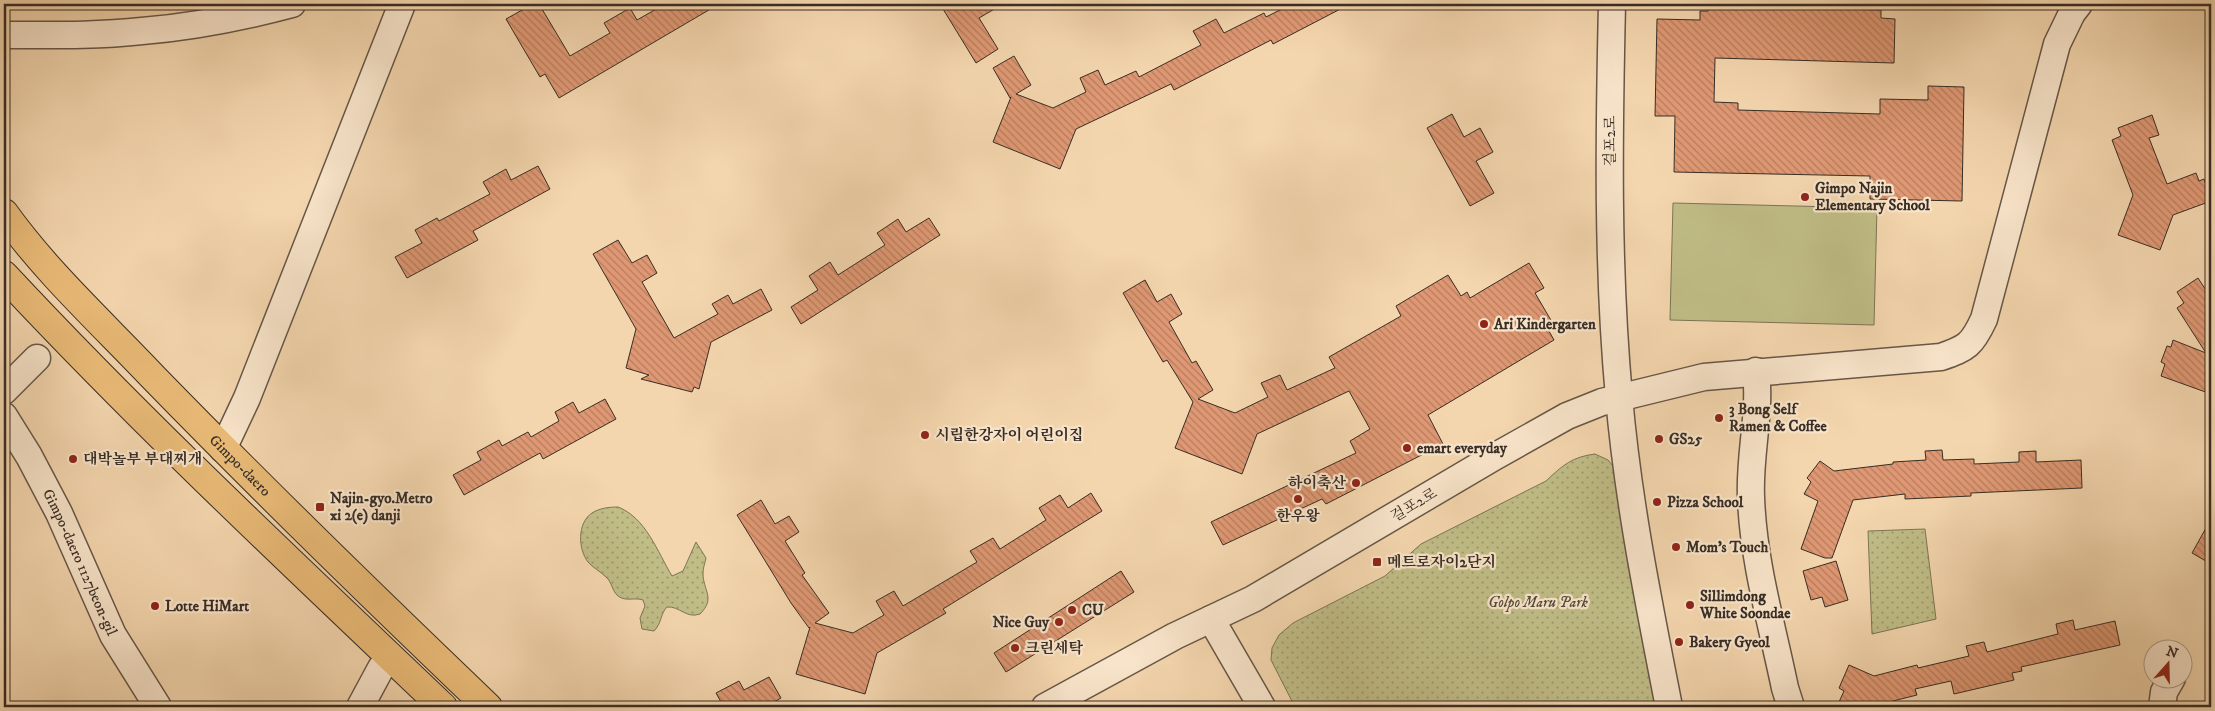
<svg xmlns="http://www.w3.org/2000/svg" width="2215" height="711" viewBox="0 0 2215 711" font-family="'IM FELL DW Pica','Noto Serif KR',serif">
<defs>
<pattern id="park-dots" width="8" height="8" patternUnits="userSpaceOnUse" patternTransform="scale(1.25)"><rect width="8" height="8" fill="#c0bd87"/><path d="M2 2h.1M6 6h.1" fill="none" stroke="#9d9a6e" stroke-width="1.8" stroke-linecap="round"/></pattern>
<pattern id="building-back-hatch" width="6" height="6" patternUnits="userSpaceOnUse" patternTransform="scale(1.25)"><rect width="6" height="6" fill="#df9873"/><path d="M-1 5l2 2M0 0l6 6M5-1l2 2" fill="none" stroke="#b67c5e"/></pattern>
</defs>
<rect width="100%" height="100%" fill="#f4d6ae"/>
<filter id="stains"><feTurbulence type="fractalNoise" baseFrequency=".004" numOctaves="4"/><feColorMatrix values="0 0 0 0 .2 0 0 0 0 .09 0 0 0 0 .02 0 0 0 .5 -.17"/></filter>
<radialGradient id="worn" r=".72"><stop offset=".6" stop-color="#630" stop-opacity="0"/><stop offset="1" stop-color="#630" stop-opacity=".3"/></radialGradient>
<path fill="#c0bd87" stroke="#7c7556" d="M1673,203L1877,208L1874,325L1670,320Z"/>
<path fill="url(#park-dots)" stroke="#7c7556" d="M1595,454L1608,460L1617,471L1664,707H1295L1271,660L1272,648L1279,635L1293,623L1385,576L1421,544L1546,481C1563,465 1572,457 1595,454Z
M618,507C646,518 657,551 672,576L683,571L696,542L706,558C705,563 703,568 703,573C703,591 716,598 700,614C686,619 680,606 667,607C660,614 662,623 654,631L642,629L640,618L645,606L643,600C635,597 626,602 618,596C612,591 612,582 606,577C600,571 593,568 588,562C578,549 577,523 592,513C600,508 609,507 618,507Z
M1925,529L1936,619L1872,634L1868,531Z"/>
<path fill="url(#building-back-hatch)" stroke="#382d25" d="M533,4H539L570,56L610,33L604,23L630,8L637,20L665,4H719L559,98L545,74L540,77L506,19Z
M940,4H1003L979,18L998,49L976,63Z
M1292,4H1350L1273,44L1271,40L1174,90L1171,84L1076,129L1060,169L993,142L1011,97L1010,98L993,68L1014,56L1031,85L1016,94L1053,108L1086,92L1080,78L1098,70L1105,85L1136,71L1139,77L1201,45L1193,31L1216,19L1224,33L1264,13L1266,17Z
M1711,6L1881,10V18L1895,19L1894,63L1715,58L1714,102L1738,103V110L1880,114V99L1928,100V86L1964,87L1962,201L1870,199V176L1674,172L1675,116H1655L1657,19L1700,20V11H1708Z
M1452,114L1464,137L1480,128L1493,152L1476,161L1494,193L1470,206L1427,128Z
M2152,115L2159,135L2149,138L2167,184L2196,173L2199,181L2204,179L2211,199V201L2173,215L2160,250L2118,235L2133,195L2112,140L2121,136L2118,128Z
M538,166L550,189L473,231L478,240L407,278L395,257L422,243L415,230L437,218L439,221L490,194L483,182L506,169L511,180Z
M929,218L940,235L801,324L791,307L818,290L809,276L830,262L838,275L885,245L877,233L898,219L906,232Z
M618,240L632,263L647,255L657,273L642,282L674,338L718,314L712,304L728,295L733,304L761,289L772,310L711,342L699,389L694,387L692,392L641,379L649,375L626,368L636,329L593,254Z
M1529,263L1544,288L1535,293L1552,322L1546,326L1554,340L1428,415L1443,444L1326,504L1322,499L1223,545L1211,522L1356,453L1350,441L1370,429L1349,391L1257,434L1242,474L1175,448L1193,402L1167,360L1163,362L1123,293L1145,280L1157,302L1171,294L1182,314L1169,322L1192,363L1196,361L1213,390L1198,399L1235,413L1268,397L1261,383L1280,375L1287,390L1335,368L1329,357L1401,316L1396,306L1448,275L1461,296L1467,292L1470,298Z
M2198,278L2211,298V394L2161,376L2165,364L2161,362L2167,346L2171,347L2173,340L2206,353L2177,308L2184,303L2177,292Z
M605,399L616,419L543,459L540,453L464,495L453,475L481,460L477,452L499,440L502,446L528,432L531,437L559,421L555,412L573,402L579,413Z
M1942,450L1943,460L1974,459V464L2019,462V452L2036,451V462L2081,460L2082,488L1971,493V496L1905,499V494L1853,500L1832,558H1825L1801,549L1818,501L1804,494L1811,482L1807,478L1820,461L1834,471L1893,464V462L1926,460L1925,451Z
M1091,493L1102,511L943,609L946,613L877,653L865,694L796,674L810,627L809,628L791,603L737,515L761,500L775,524L789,516L799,532L785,541L805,573L802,575L829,613L815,623L853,633L884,615L876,601L894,591L903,606L977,562L970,551L993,538L1000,549L1046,520L1039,508L1060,495L1068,508Z
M2211,519V564L2192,553Z
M1836,561L1848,600L1825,607L1822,597L1811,600L1803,571Z
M1121,571L1134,592L1006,672L994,653Z
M2073,620L2075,630L2115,621L2120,645L2021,667L2022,671L2012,673L2014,680L1954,694L1951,681L1915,689L1917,695L1893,701L1891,707H1852L1839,702L1844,691L1839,688L1849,665L1874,676L1917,665L1918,668L1969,656L1966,646L1984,642L1987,652L2058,634L2056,624Z
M769,677L781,698L765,707H712L721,702L716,693L739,681L744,690Z"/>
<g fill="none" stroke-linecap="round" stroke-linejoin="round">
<g stroke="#675747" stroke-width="29">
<g id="minor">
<path d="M1612,4C1609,135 1607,266 1619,397C1628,502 1649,604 1669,707"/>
<path d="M4,35C50,35 96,36 142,31C193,27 243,17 292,4"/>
<path d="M1756,371C1761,413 1749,455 1751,497C1753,561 1772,625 1785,688L1791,707"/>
<path d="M4,391L37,358"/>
<path id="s1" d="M4,416L29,456L59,513L113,635L158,707"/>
<path d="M223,449L247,398L402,4"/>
<path d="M1211,619L1262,707"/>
<path d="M360,707L381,668"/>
<path d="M1045,707L1175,636L1253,599L1494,457L1567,416L1602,402L1704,377L1941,357C1967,348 1972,345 1984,319L2057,44L2072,13L2079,4"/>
<path d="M2162,707L2164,692L2172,678"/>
</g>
</g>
<g stroke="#382d25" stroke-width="30">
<g id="major">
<path id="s2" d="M4,213C47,273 103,324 154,378C263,490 375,599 488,707"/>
<path d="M4,275C144,425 294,565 443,707"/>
</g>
</g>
<use href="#minor" stroke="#f8e4ca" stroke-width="26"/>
<use href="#major" stroke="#eabb77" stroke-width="28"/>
</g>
<g fill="#8f2418" stroke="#f8e4ca" stroke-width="2">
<circle cx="1805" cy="197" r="5"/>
<circle cx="1484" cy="324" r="5"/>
<circle cx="1719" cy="418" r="5"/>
<circle cx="925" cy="435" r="5"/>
<circle cx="1659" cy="439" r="5"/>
<circle cx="1407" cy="448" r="5"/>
<circle cx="73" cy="459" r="5"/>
<circle cx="1356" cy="483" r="5"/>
<circle cx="1298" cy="499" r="5"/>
<circle cx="1657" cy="502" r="5"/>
<rect x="315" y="502" width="10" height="10" rx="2.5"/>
<circle cx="1676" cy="547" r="5"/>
<rect x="1372" y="557" width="10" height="10" rx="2.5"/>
<circle cx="1690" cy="605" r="5"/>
<circle cx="155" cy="606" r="5"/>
<circle cx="1072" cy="610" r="5"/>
<circle cx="1059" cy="622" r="5"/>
<circle cx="1679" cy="642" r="5"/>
<circle cx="1015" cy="648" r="5"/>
</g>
<g text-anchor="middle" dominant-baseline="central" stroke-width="4.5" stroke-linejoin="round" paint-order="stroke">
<g font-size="15" fill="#382d25" stroke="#f8e4ca">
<text transform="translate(1610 141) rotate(-90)">걸포2로</text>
<text stroke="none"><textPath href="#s2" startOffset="346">Gimpo-daero</textPath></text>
<text transform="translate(1414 505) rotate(-31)">걸포2로</text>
<text stroke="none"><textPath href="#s1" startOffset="165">Gimpo-daero 1127beon-gil</textPath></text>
</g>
<g font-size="15" font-weight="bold" fill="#382d25" stroke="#f8e4ca" text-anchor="start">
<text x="1815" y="188">Gimpo Najin<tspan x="1815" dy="17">Elementary School</tspan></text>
<text x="1494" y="324">Ari Kindergarten</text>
<text x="1729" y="409">3 Bong Self<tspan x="1729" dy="17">Ramen &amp; Coffee</tspan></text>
<text x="935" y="435">시립한강자이 어린이집</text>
<text x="1669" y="439">GS25</text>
<text x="1417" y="448">emart everyday</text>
<text x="83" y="459">대박놀부 부대찌개</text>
<text x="1346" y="483" text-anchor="end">하이축산</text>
<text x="330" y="498">Najin-gyo.Metro<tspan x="330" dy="17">xi 2(e) danji</tspan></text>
<text x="1667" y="502">Pizza School</text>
<text x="1298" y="516" text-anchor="middle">한우왕</text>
<text x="1686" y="547">Mom's Touch</text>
<text x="1387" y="562">메트로자이2단지</text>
<text x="1700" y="596">Sillimdong<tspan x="1700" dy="17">White Soondae</tspan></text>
<text x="165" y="606">Lotte HiMart</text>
<text x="1082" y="610">CU</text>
<text x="1049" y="622" text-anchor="end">Nice Guy</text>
<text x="1689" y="642">Bakery Gyeol</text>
<text x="1025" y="648">크린세탁</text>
</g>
<g font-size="15" font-style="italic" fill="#534a39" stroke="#f8e4ca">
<text x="1538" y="602">Golpo Maru Park</text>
</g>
</g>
<rect width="2215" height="711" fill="none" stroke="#f4d6ae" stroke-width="20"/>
<rect x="5" y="5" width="2205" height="701" fill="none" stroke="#382d25" stroke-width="2.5"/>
<rect x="10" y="10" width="2195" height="691" fill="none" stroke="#382d25"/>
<g transform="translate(2168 664) rotate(20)"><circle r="24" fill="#f8e4ca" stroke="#ab9b88"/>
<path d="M0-4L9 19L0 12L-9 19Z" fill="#8f2418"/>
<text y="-8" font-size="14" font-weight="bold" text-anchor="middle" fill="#382d25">N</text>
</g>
<rect width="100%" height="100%" filter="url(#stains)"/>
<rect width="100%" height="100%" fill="url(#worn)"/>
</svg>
